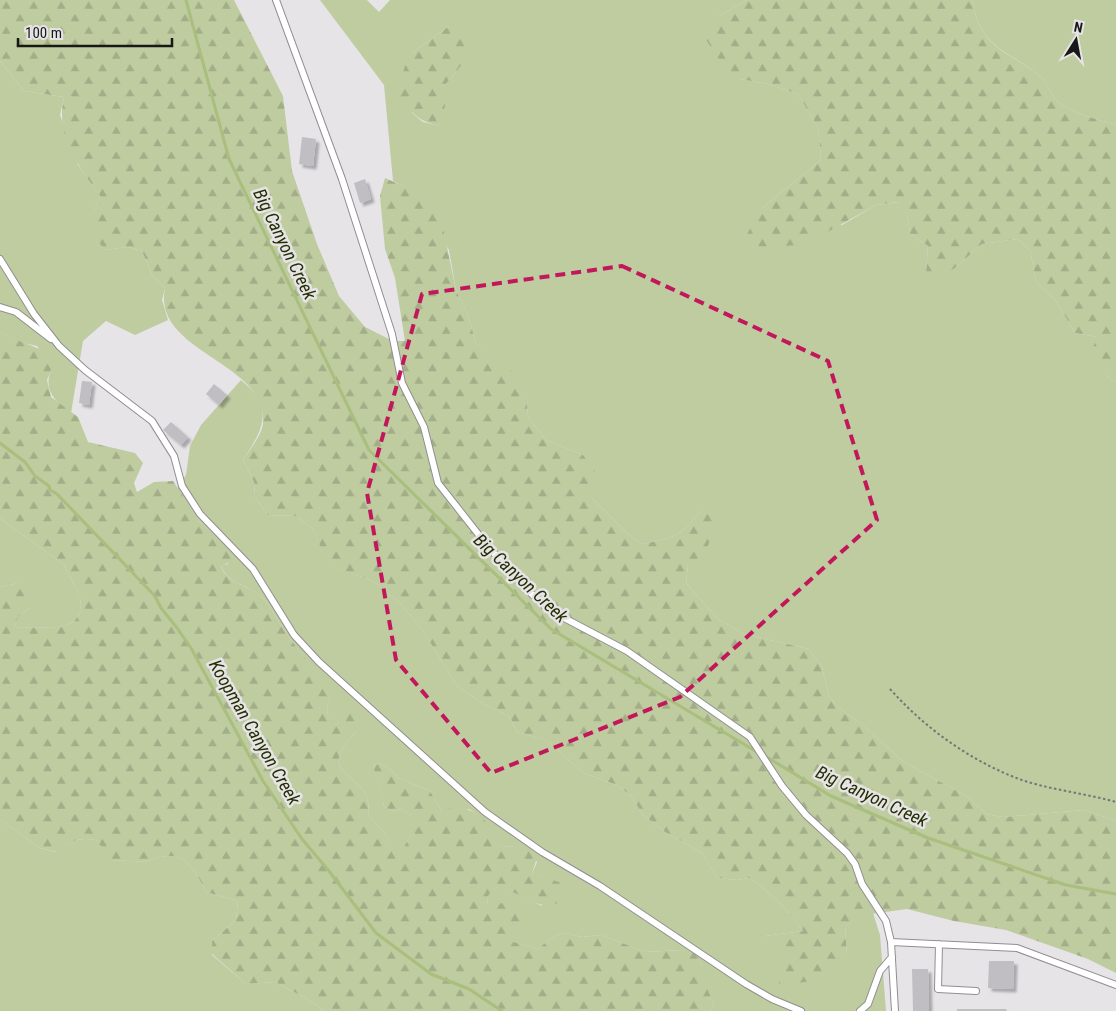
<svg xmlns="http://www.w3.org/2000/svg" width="1116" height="1011" viewBox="0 0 1116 1011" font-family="'Roboto Condensed',sans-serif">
<defs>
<pattern id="forest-firs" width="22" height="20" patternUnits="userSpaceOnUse" patternTransform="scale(1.25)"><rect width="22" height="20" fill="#becca0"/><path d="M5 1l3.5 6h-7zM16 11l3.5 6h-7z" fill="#a3ae89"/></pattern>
<filter id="shadow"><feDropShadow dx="3.5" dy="3.5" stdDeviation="1" flood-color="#0004"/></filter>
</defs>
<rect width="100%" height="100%" fill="#e6e4e7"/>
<path fill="#becca0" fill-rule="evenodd" d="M320,0H367L379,12L390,0H747L719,16L740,79L768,84L798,94L818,128L821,160L762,208L842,225L876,205L899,202L908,218L910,234L928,246L926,272L955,268L982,244L1017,239L1030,250L1036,282L1056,301L1075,333L1097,337L1106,375L1116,383V821L1084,810L1003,817L986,814L968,797L904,762L859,722L836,706L829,695L822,667L809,649L744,634L718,619L686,583L688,565L702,509C681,537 674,538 641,544L629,535L592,498L583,455L546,440L528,417L527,399L492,356L476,343L468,315L456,290L449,250L412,191L393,181L384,85ZM449,26L460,67L446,84L439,126L423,122L412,113V53Z
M972,0H1116V125C1100,120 1067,112 1056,100C1050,93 1047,83 1041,77C1007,48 981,51 972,0Z
M0,61L24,91L64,97L60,115L78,165L100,196L93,214L105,250L128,247L142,251L152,275L165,288L162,300L168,320L135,335L106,321L83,341L71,413C55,402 43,390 51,370L37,346L18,342L0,332Z
M241,380C247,386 257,393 260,401C269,422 254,443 243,460L254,482L255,496L267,515L296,516L313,529L329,565L373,581L400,603L423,631L457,686L482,703L509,716L517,732L548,741L583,773L617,785L631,796L643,815L665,832L702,853L717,878L737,880L749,878C772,893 787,909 803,931L765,936C787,964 815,955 847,955L845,926L864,914L873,913L880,935L886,1011H711L714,1004L701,977L700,959L683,950L646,952L601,935L582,937L566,933L556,935L537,949L509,941L524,925L488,905L487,898L493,887H502L542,906L544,878L532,874L537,862L524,846L498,847C484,828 494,825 469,809L442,812L430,791L398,778L391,770L379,763L373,765C377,780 382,791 384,806L391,811L402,809L411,816V834L403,850L391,847L385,833L368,815C375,776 326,779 342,750C345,743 352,737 356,731L339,722L332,730C325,715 327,704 331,688C313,668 295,647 280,624C274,615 271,606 263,598C249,584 230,586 221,566L228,564L229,548L200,522L177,488L186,475L190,446L201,425Z
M0,518L64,565L80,597L81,610L74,622L58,628L14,627L19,616L29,608L18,583L0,587Z
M0,819L40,848L56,852C70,841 79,837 96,840L113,861C124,860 137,862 148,861C152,860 156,858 160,857C187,851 196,872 206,892L238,901L236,920L212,941V955L246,984L275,982L309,1000L325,1011H0Z"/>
<path fill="url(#forest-firs)" d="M0,0H234L283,96L292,171L317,244L339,296L365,327L393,341H405L395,278L385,249L380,196L385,178L412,190L431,207L442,223L456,290L468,315L476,343L510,368L527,399L528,417L546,440L583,455L599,477L592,498L629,535L641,544C674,538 681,537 702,509L714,514V530L705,553L688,565L686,583L718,619L744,634L809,649L822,667L829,695L836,706L859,722L904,762L968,797L986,814L1003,817L1084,810L1116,821V973L1088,959L1006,930L954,921L907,909L864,915L845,926L847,955L835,972L811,981L779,986L780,967L792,956L774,948L765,936L803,931C787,909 772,893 749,878L737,880L717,878L702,853L665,832L643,815L631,796L617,785L583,773L548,741L517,732L509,716L482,703L457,686L423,631L400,603L373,581L328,565L313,529L296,516L267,515L255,496L254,482L243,460C250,449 262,435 263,423C268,361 152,353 165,288L152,275L142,251L128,247L105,250L93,235V214L100,196C78,165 55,137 64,97L24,91L0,61Z
M747,0H972C981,51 1007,49 1041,77C1047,83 1050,93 1056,100C1067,112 1100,120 1116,125V383L1106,375L1090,355L1097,337L1075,333L1056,301L1036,282L1030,250L1017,239L982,244L955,268L935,280L926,273L928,246L910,234L908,218L898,202L876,205L804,245L759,247L747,234L762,208L821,160L818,128L798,94L768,84L740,79L722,64L703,35L719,16Z
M449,26L463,30L469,50L460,67L446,84L445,106L439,126C414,120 411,111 397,92L405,66L412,53Z
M0,332C19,343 34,344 51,356V370L47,380L51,397L78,417L88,442L135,453L143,463L134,483L137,492L154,482L173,481L200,522L229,548L234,559L221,567C230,586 249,584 263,598C271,606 274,615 280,624C295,647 313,668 332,688C327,703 325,714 332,729L339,722L343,708L347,706L354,711L356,731C352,737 345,743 342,750C326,779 375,776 368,815L385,833L391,846L403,849L411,834V816L402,809L391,811L384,806C382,791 376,780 373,765L379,763L391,770L398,778L430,791L442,812C446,810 452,807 457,807C467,808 484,815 488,825C492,832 493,840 498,847L524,846L538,854L532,874L559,882L567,893C546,925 519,885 493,888L487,898L488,905L504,903L524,919L525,925L510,941L537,949L556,935L566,933L582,937L601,935L646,952L683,950L696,953L700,959L702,977L714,1004L711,1011H325L309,1000L275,982L246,984L212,954V941L236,920L238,901L206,892C196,872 187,851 160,857C156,858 152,860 148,861C137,862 124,860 112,861L96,840C79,837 70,841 57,852L40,848L0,819V587L18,583L31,586L29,608L19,616L14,627L58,628L74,622L81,610L80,597L64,565L0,518Z"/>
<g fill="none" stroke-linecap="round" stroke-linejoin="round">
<path stroke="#aabe7e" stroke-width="3" d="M186,0L229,159L369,450L551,629L757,752
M0,443L25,462L35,476L49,486L50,490L57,494L155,596L161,608L177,628L191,648L263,781L302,839L329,871L376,933L431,974L469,989L502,1011
M765,756L831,796L928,838L1066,885L1116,894"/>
</g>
<path fill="#c0bec2" filter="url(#shadow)" d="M302,137L316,139L313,166L299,164Z
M365,179L371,199L360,203L354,183Z
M82,381L92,382L89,405L79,403Z
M214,384L227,395L219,405L206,394Z
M171,422L188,437L181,445L163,430Z
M989,961H1014L1013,989L988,988Z
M912,969H928L929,1011H913Z
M957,1009H1006L1007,1011H957Z"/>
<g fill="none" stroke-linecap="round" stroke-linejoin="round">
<g stroke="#918e92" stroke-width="8">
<path id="lane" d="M276,0L342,179L392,334L402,383L424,427L438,483L486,544L522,585L549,610L627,651L750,737L782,786L806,815L847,853L855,864L862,884L886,921L891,942
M0,259L34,314L59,346L85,370L152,421L174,456L182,486L200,514L253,569L294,635L319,662L485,812L542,852L600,886L746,984L772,999L801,1011
M0,307L16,312L51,339
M939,944L938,989L976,991
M860,1011L868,1004L880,971L892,957
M895,1011L891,942L1017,948L1116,985"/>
</g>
<path stroke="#767577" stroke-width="2" stroke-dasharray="2.5 2.5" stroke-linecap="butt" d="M890,689C925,728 969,760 1019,779C1050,790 1084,793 1116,802"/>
<use href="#lane" stroke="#fff" stroke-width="6"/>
</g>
<path fill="none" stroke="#c2185b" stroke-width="4" stroke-dasharray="10 6" stroke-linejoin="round" d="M622,266L828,361L877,520L680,697L491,773L396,660L367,493L422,294Z"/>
<g text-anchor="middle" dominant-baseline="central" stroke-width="5" stroke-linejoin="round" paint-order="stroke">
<g font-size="18" font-style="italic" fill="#242f00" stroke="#e6e4e7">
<text transform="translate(285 244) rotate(64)">Big Canyon Creek</text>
<text transform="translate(521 578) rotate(43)">Big Canyon Creek</text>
<text transform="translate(255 732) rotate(60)">Koopman Canyon Creek</text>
<text transform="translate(872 796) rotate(25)">Big Canyon Creek</text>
</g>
</g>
<g transform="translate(1076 40) rotate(11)" stroke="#e6e4e7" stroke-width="4" paint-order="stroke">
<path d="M0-4L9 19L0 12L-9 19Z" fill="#191819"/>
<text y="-8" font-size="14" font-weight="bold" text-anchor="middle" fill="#191819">N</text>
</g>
<path d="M18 38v8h154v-8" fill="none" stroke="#191819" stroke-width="2.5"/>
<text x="25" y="38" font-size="15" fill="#191819" stroke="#e6e4e7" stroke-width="4" paint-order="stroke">100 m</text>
</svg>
